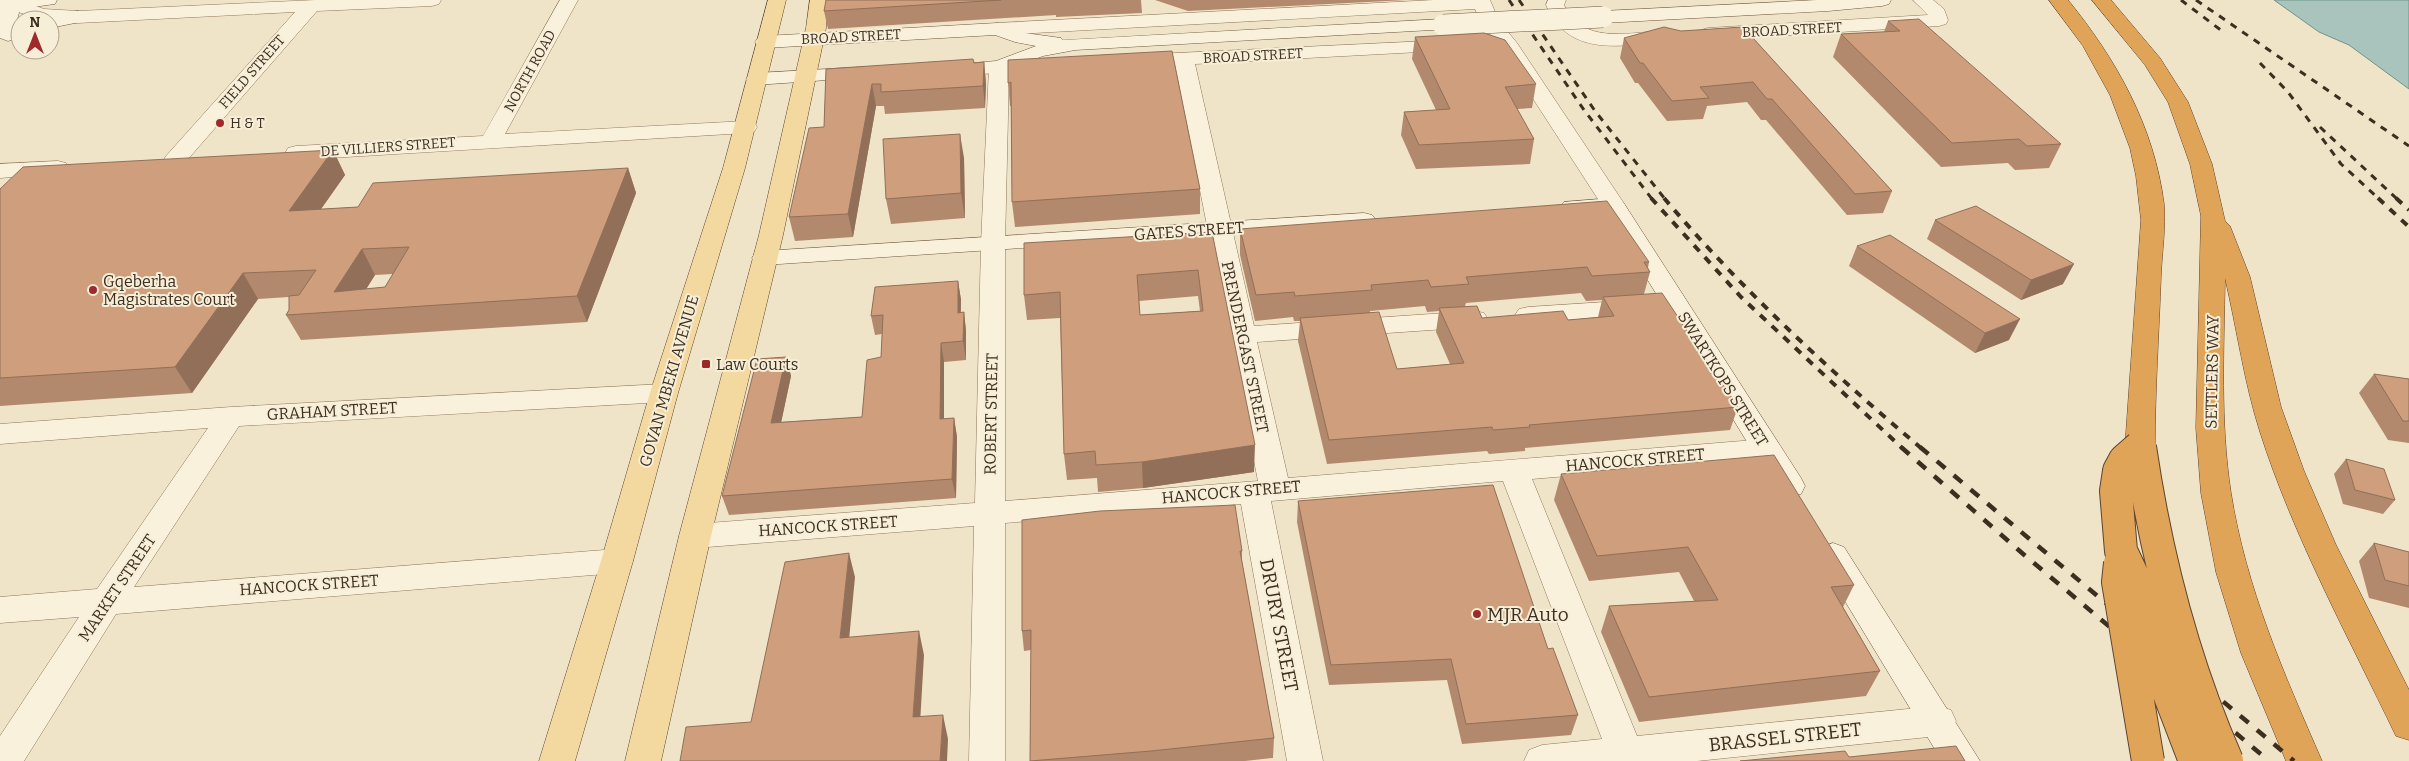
<svg xmlns="http://www.w3.org/2000/svg" width="2409" height="761" viewBox="0 0 2409 761" font-family="Bitter,serif">
<rect width="100%" height="100%" fill="#f0e4c8"/>
<path fill="#a9c4bc" stroke="#6f938a" d="M2274,0H2409V89L2349,45L2319,32Z"/>
<g fill="none" stroke-linecap="round" stroke-linejoin="round">
<g stroke="#8d765c" stroke-width="1">
<path id="street" d="M7,0H20L44,9L78,11L316,0H441L439,4L432,6L317,11L182,166L174,168L166,166L163,161L166,156L295,12L78,23L41,20L7,8L5,4Z
M560,0H578L505,134L746,121L754,122L757,127L754,132L746,133L296,160L288,158L285,153L288,148L296,146L483,136Z
M1434,0H1490L1499,21L1517,43L1625,205L1621,210L1613,212L1605,210L1499,46L1481,22L1475,9L997,35L990,33L987,29L990,25L997,23Z
M1548,0H1566L1564,5C1582,44 1625,33 1661,31L1668,33L1671,37L1668,41L1661,43C1615,46 1568,56 1546,5Z
M1913,0H1933L1944,9L1948,20L1946,24L1939,26L1708,40L1701,38L1698,34L1701,30L1708,28L1928,15Z
M1450,40L1457,42L1460,46L1457,50L1195,64L1254,326L1475,311L1484,313L1488,319L1484,325L1475,327L1257,342L1288,478L1767,439L1777,442L1782,449L1777,456L1767,459L1532,479L1637,736L1938,706L1951,710L1956,721L1951,732L1938,736L1697,761H1524L1529,750L1542,745L1602,739L1503,481L1271,501L1323,761H1287L1241,504L1005,523V761H969L974,526L695,548L684,544L679,536L684,528L695,524L975,503L981,244L989,67L992,63C1006,59 1024,58 1038,62L1041,66L1038,70L1009,73L1005,244V501L1258,481L1175,65L1136,67L1129,65L1126,61L1129,57L1136,55Z
M58,161L66,163L69,168L66,173L0,178V164Z
M1637,300L1646,302L1650,308L1646,314L1528,323L1519,321L1515,315L1519,309L1528,307Z
M664,384L674,386L678,393L674,400L664,402L239,426L134,587L617,549L628,552L633,561L628,570L617,573L116,614L24,761H0V736L79,617L0,623V597L97,589L208,428L0,444V424L231,407Z"/>
</g>
<g stroke="#6f573f" stroke-width="1">
<path id="secondary" d="M0,0H57L55,4L18,9L19,13L14,30L18,35L15,39L8,41L0,38Z
M1817,0H1891L1889,4L1882,6L1828,11L1603,23L1596,21L1594,17L1596,13L1603,11Z
M78,11L85,13L87,17L85,21L50,28V20H42L50,16Z
M1443,19L1450,21L1453,25L1450,29L1075,50L1043,56L999,73L947,76L940,74L937,70L940,66L996,61L1036,46L1015,42L995,35L765,48L758,46L755,42L758,38L765,36L997,23L1025,33L1061,38L1063,40Z
M864,67L871,69L874,73L871,77L756,85L749,83L746,79L749,75L756,73Z
M1613,198L1621,200L1625,205L1801,478L1805,486L1801,494L1790,497L1779,494L1606,212L1572,214L1564,212L1560,207L1564,202Z
M1364,213L1372,215L1376,220L1372,225L764,265L755,263L752,258L755,253L764,251Z
M1833,543L1844,547L1980,761H1942L1817,555L1822,547Z"/>
</g>
<g stroke="#5b4430" stroke-width="1">
<path id="primary" d="M768,0H786L745,168L678,393L633,561L575,761H539L601,561L650,393L723,168Z
M810,0H828L826,28L783,235L711,536L661,761H625L679,536L759,235L806,28Z"/>
</g>
<g stroke="#5b4430" stroke-width="1">
<path id="highway" d="M2049,0H2068C2116,59 2154,126 2164,204C2166,227 2162,252 2161,276C2159,333 2155,390 2155,447L2150,454L2140,457L2130,454L2125,447L2141,220L2136,176L2130,148L2110,95L2083,46Z
M2092,0H2111L2160,58L2188,102L2212,164L2225,221L2230,226L2250,277L2281,407L2304,471L2336,545L2409,690V740L2396,736C2348,636 2294,538 2260,432C2244,382 2237,329 2225,278C2224,349 2220,422 2231,493C2246,588 2284,674 2322,761H2286L2241,653L2216,572L2201,493L2196,428L2201,216L2190,164L2168,102L2145,65Z"/>
</g>
<use href="#street" fill="#faf1dc" fill-rule="evenodd"/>
<use href="#secondary" fill="#faf1dc" fill-rule="evenodd"/>
<use href="#primary" fill="#f3d9a0" fill-rule="evenodd"/>
<use href="#highway" fill="#e0a458" fill-rule="evenodd"/>
<path stroke="#3d2e20" stroke-width="3" stroke-dasharray="7 7" stroke-linecap="butt" d="M1509,0L1584,110L1652,199
M1519,0L1595,111L1665,199
M2181,0L2222,31
M2196,0L2409,146
M2260,63L2288,92L2341,164L2379,199
M2320,127L2397,199"/>
<path stroke="#3d2e20" stroke-width="4" stroke-dasharray="8 8" stroke-linecap="butt" d="M1651,198L1741,297L1902,448
M1664,198C1741,289 1830,371 1921,448
M2378,198L2409,227
M2396,198L2409,210"/>
<path stroke="#3d2e20" stroke-width="4.5" stroke-dasharray="11 11" stroke-linecap="butt" d="M1901,447L2022,553L2269,761
M1920,447L2294,761"/>
<g stroke="#6f573f" stroke-width="22" stroke-linecap="butt">
<path id="secondary-bridge" d="M1443,25L1603,17"/>
</g>
<g stroke="#5b4430" stroke-width="28" stroke-linecap="butt">
<path id="highway-bridge-far1" d="M2138,448L2140,447"/>
</g>
<g stroke="#5b4430" stroke-width="34" stroke-linecap="butt">
<path id="highway-bridge" d="M2140,447L2125,460L2119,471L2116,491L2121,551L2137,585L2168,691L2195,761
M2140,447C2156,555 2183,661 2227,761
M2120,563L2118,582L2148,761"/>
</g>
<use href="#secondary-bridge" stroke="#faf1dc" stroke-width="21"/>
<use href="#highway-bridge-far1" stroke="#e0a458" stroke-width="26"/>
<use href="#highway-bridge" stroke="#e0a458" stroke-width="32"/>
</g>
<path fill="#b2896c" fill-rule="evenodd" d="M826,0H1141L1142,13L1056,17V15L828,29L824,11Z
M1155,0H1407L1188,11Z
M1888,21L2061,144L2049,168L2015,170L2008,163L1941,167L1833,57L1841,34L1884,32Z
M1743,27L1892,191L1883,213L1847,215L1766,120H1761L1747,102L1707,106L1703,119L1667,121L1638,83H1635L1620,58L1624,38L1681,31Z
M1415,37L1536,84L1532,108L1517,109L1534,139L1530,164L1416,169L1401,135L1404,112L1436,110L1412,59Z
M1172,51L1200,189V214L1015,227L1012,202L1011,106H1010L1008,83Z
M984,62L986,84L985,108L885,114L884,106H876L853,237L795,241L789,217L824,127L826,69Z
M333,150L345,175L321,209L358,207L628,168L636,193L587,322L301,340L286,315L289,310V297L258,299L192,393L0,406V189ZM393,274L385,287L366,289L375,275Z
M964,158L965,218L891,224L886,199Z
M1935,220L2063,284L2021,300L1927,239Z
M1240,229L1649,262L1648,268L1650,272L1644,294L1738,407L1730,430L1525,448V451L1489,454L1487,451L1327,464L1298,341L1300,321H1294L1293,317L1255,321L1240,255ZM1581,293L1586,301L1602,300L1598,317L1568,320L1482,318L1465,306L1466,303ZM1425,306L1427,312L1439,311L1436,332L1450,364L1397,369L1370,313V311Z
M1212,232L1254,472L1143,488L1098,492L1097,478L1067,480L1064,454L1060,318L1027,320L1024,295ZM1198,296L1200,311L1140,315L1139,301Z
M1857,246L2009,340L1975,353L1849,266Z
M958,281L961,300V313L964,312L966,331V360L944,362V419L954,418L957,437L956,498L729,515L722,496L786,357L791,376L781,422L862,417L881,357L882,334L875,335L871,316Z
M2374,374L2409,379V443L2388,440L2359,393Z
M2346,459L2395,500L2383,514L2343,504L2334,474Z
M1561,474L1854,585L1843,607L1880,671L1866,696L1639,722L1601,632L1609,606L1694,601L1679,572L1589,581L1554,500Z
M1298,501L1578,715L1571,735L1462,744L1447,680L1329,685L1297,522Z
M1022,520L1242,551V562L1274,738L1273,758L1245,761H1030L1031,650L1024,651L1022,631Z
M2374,543L2409,552V608L2369,598L2359,561Z"/>
<path fill="#916f58" d="M984,62L986,84L985,108L983,86Z
M872,84L876,106L853,237L848,214Z
M960,134L964,158L965,218L961,193Z
M333,150L345,175L302,236L289,211Z
M628,168L636,193L587,322L577,296Z
M362,249L375,275L353,310L334,292Z
M2074,264L2063,284L2021,300L2031,280Z
M243,273L258,299L192,393L175,367Z
M958,281L961,300L960,332L958,313Z
M964,312L966,331V360L963,341Z
M2020,319L2009,340L1975,353L1985,333Z
M941,343L944,362V439L940,419Z
M786,357L791,376L777,442L771,423Z
M954,418L957,437L956,498L952,479Z
M1255,445L1254,472L1143,488L1142,462Z
M849,553L855,577L847,661L840,638Z
M919,631L924,655L919,741L913,717Z
M943,715L948,739L947,761H940Z"/>
<path fill="#cf9f7d" stroke="#916f58" fill-rule="evenodd" d="M826,0H1001L824,11Z
M1919,19L2061,144L2027,146L2019,139L1952,143L1841,34L1900,31L1888,21Z
M1664,27L1681,31L1743,27L1892,191L1855,194L1772,99H1767L1753,82L1700,87L1709,98L1672,101L1643,63H1640L1624,38Z
M1484,33L1505,40L1536,84L1505,87L1534,139L1419,145L1404,112L1450,109L1415,37Z
M1172,51L1200,189L1012,202L1011,82L1008,83V60Z
M973,59L974,63L984,62L983,86L881,92V84H872L848,214L789,217L809,128L824,127L826,69Z
M960,134L961,193L886,199L883,139Z
M333,150L289,211L358,207L373,183L628,168L577,296L286,315L289,310V296L299,295L316,270L243,273L175,367L0,378V189L23,167ZM409,247L385,287L334,292L362,249Z
M1607,201L1649,262H1644L1650,272L1592,276L1587,267L1466,277L1469,284L1431,287L1428,280L1371,285L1372,290L1295,296L1294,292L1256,295L1240,229Z
M1976,206L2074,264L2031,280L1935,220Z
M1212,232L1255,445L1142,462L1096,465L1095,451L1064,454L1060,292L1024,295V243ZM1198,270L1203,311L1140,315L1137,275Z
M1890,235L2020,319L1985,333L1857,246Z
M958,281V313L964,312L963,341L941,343L940,419L954,418L952,479L722,496L757,359L786,357L771,423L862,417L867,360L881,357L883,315L871,316L875,287Z
M1662,293L1738,407L1529,425L1530,427L1493,430L1492,427L1329,440L1300,318L1379,312L1397,369L1464,363L1439,308L1477,306L1482,318L1563,311L1568,320L1614,316L1603,297Z
M2374,374L2409,379V421H2403Z
M1774,455L1854,585L1831,587L1880,671L1649,697L1609,606L1718,600L1688,547L1597,556L1561,474Z
M2346,459L2384,469L2395,500L2355,490Z
M1493,485L1548,649L1553,648L1578,715L1466,724L1451,659L1331,665L1298,501Z
M1235,505L1242,551H1240L1274,738L1151,751L1030,761L1031,630L1022,631V520L1100,511Z
M2374,543L2409,552V586L2385,580Z
M849,553L840,638L919,631L913,717L943,715L940,761H680L686,727L751,722L785,562Z
M1956,746L1965,761H1740L1845,751L1849,757Z"/>
<g fill="#9e2a2b" stroke="#f7eed8" stroke-width="2">
<circle cx="220" cy="123" r="5"/>
<circle cx="93" cy="290" r="5"/>
<rect x="701" y="359" width="10" height="10" rx="2.5"/>
<circle cx="1477" cy="614" r="5"/>
</g>
<g text-anchor="middle" dominant-baseline="central" stroke-width="4" stroke-linejoin="round" paint-order="stroke">
<g font-size="14" fill="#3d2e20" stroke="#f7eed8">
<text transform="translate(1792 30) rotate(-3)">BROAD STREET</text>
<text transform="translate(851 37) rotate(-3)">BROAD STREET</text>
<text transform="translate(1253 56) rotate(-3)">BROAD STREET</text>
<text transform="translate(530 71) rotate(-61)">NORTH ROAD</text>
<text transform="translate(252 72) rotate(-49)">FIELD STREET</text>
<text transform="translate(388 147) rotate(-4)">DE VILLIERS STREET</text>
</g>
<g font-size="14" fill="#3d2e20" stroke="#f7eed8" text-anchor="start">
<text x="230" y="123">H &amp; T</text>
</g>
<g font-size="16" fill="#3d2e20" stroke="#f7eed8">
<text transform="translate(1189 231) rotate(-4)">GATES STREET</text>
<text transform="translate(1245 347) rotate(78)">PRENDERGAST STREET</text>
<text transform="translate(2212 372) rotate(-89)">SETTLERS WAY</text>
<text transform="translate(1723 379) rotate(58)">SWARTKOPS STREET</text>
<text transform="translate(669 381) rotate(-74)">GOVAN MBEKI AVENUE</text>
<text transform="translate(332 411) rotate(-3)">GRAHAM STREET</text>
<text transform="translate(991 414) rotate(-89)">ROBERT STREET</text>
<text transform="translate(1635 460) rotate(-5)">HANCOCK STREET</text>
<text transform="translate(1231 492) rotate(-5)">HANCOCK STREET</text>
<text transform="translate(828 526) rotate(-4)">HANCOCK STREET</text>
<text transform="translate(309 585) rotate(-4)">HANCOCK STREET</text>
<text transform="translate(117 588) rotate(-56)">MARKET STREET</text>
</g>
<g font-size="16" fill="#3d2e20" stroke="#f7eed8" text-anchor="start">
<text x="103" y="281">Gqeberha<tspan x="103" dy="18">Magistrates Court</tspan></text>
<text x="716" y="364">Law Courts</text>
</g>
<g font-size="19" fill="#3d2e20" stroke="#f7eed8" text-anchor="start">
<text x="1487" y="614">MJR Auto</text>
</g>
<g font-size="19" fill="#3d2e20" stroke="#f7eed8">
<text transform="translate(1279 625) rotate(79)">DRURY STREET</text>
<text transform="translate(1785 737) rotate(-6)">BRASSEL STREET</text>
</g>
</g>
<g transform="translate(35 35)"><circle r="24" fill="#f7eed8" stroke="#ada18e"/>
<path d="M0-4L9 19L0 12L-9 19Z" fill="#9e2a2b"/>
<text y="-8" font-size="14" font-weight="bold" text-anchor="middle" fill="#3d2e20">N</text>
</g>
</svg>
